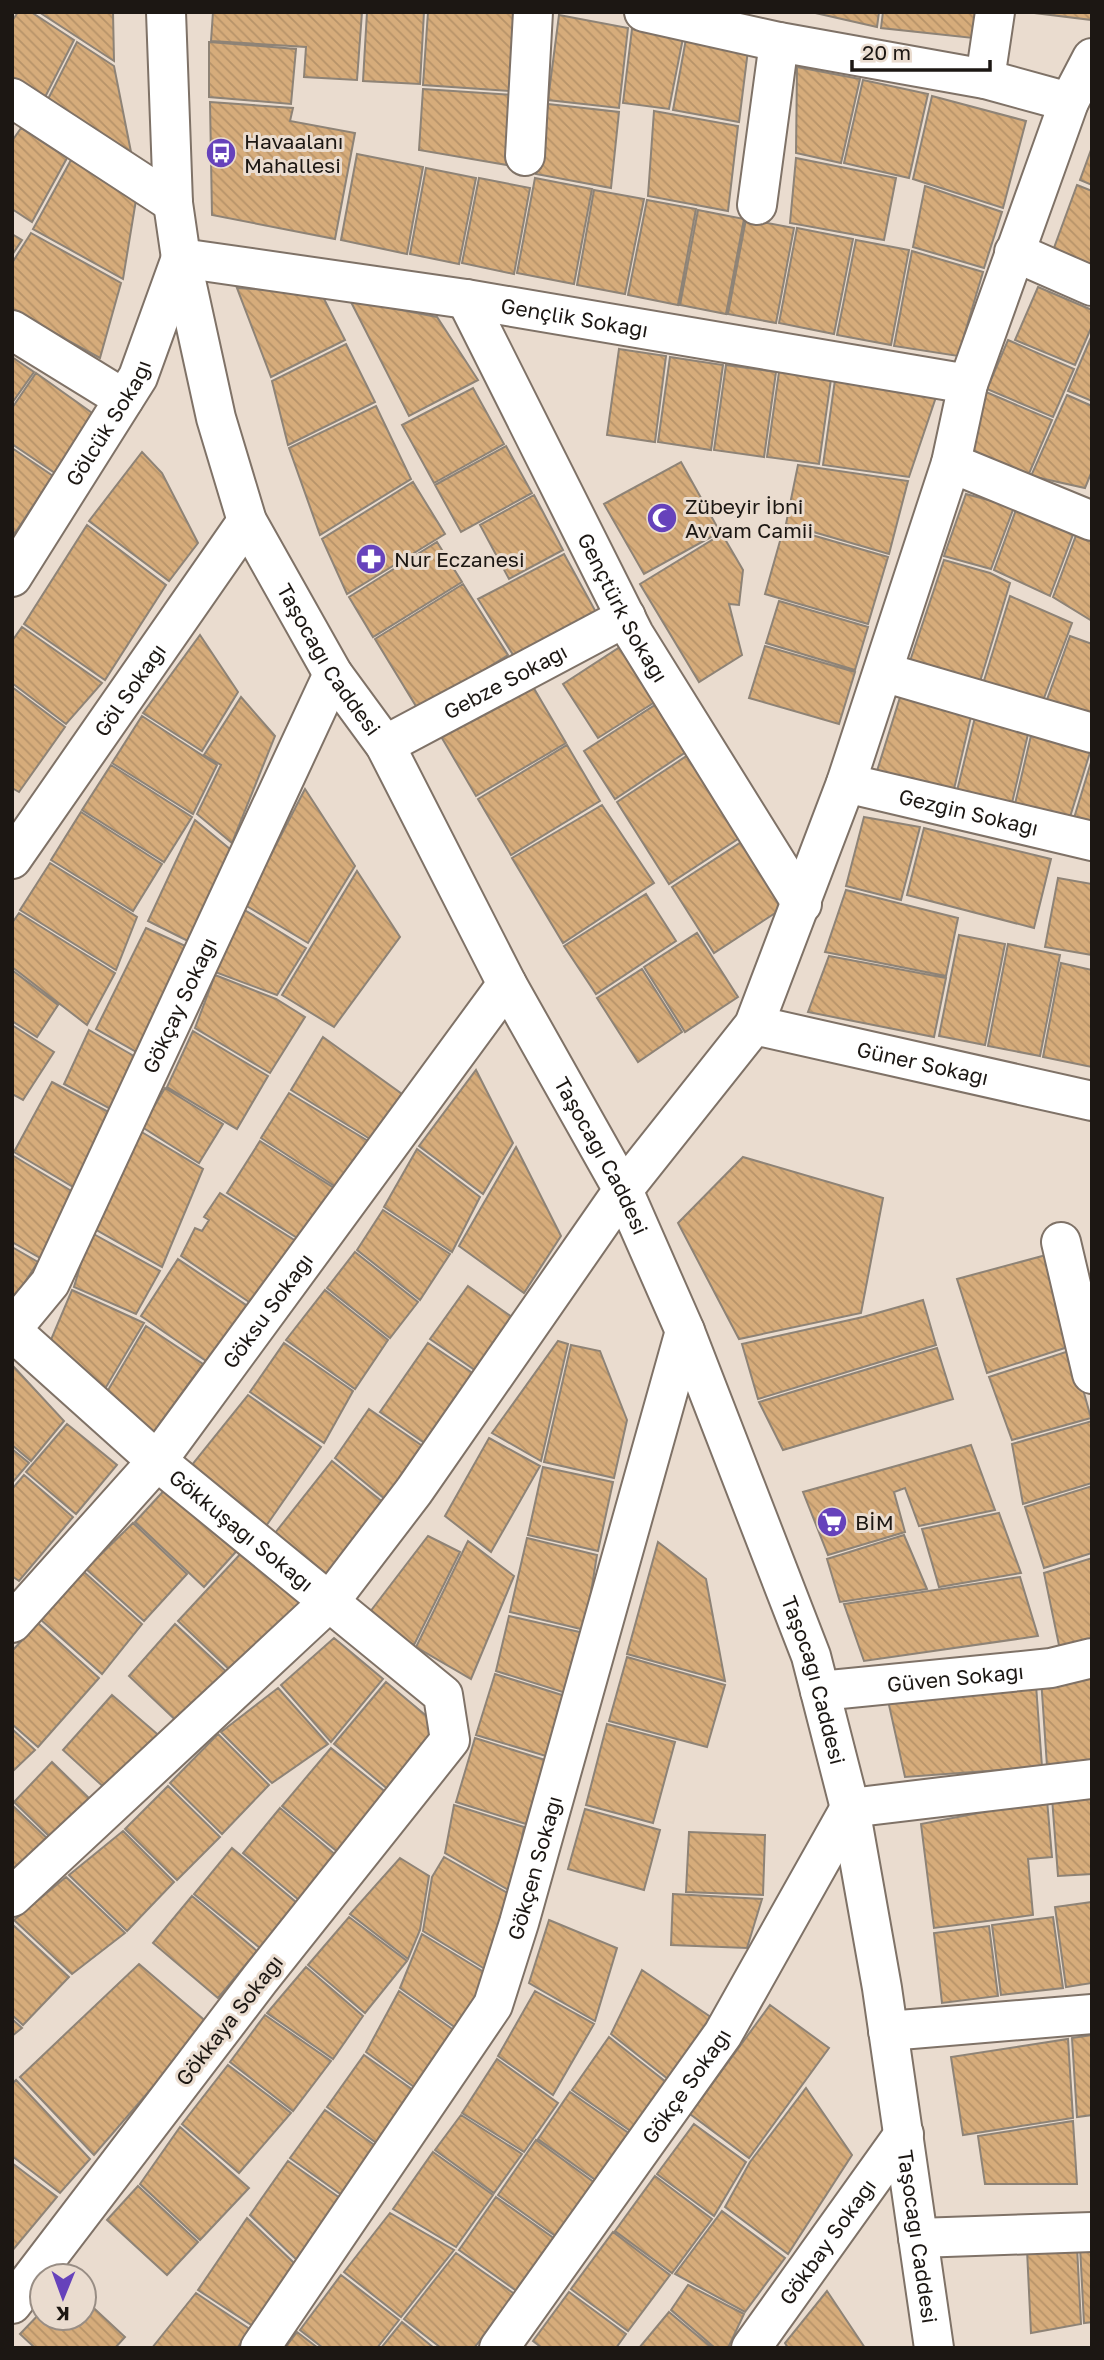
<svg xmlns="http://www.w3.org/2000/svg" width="1104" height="2360" viewBox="0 0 1104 2360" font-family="'Golos Text',sans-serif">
<defs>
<pattern id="building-back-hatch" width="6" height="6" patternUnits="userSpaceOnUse" patternTransform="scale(1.75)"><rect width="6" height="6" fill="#d6ac7b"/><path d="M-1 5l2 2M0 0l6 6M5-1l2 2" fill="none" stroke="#b79369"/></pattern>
</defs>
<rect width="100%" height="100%" fill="#eadccf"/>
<path fill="url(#building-back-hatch)" stroke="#8e8376" stroke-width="2" d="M18,12H31L74,40L39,109L12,80V21Z
M39,12H113L114,61Z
M213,12H362L357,80L304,77L306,47L211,41Z
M367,12H424L420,84L363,81Z
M428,12H516L511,91L423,85Z
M811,12H879L877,27Z
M883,12H976L973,38L881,28Z
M1026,12H1092V20Z
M559,15L628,28L619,108L548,100Z
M632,29L683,38L669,109L623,103Z
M686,39L748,50L739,122L673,110Z
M77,42L114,66L131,152L125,166L42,111Z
M209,42L296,49L291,104L209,97Z
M797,67L860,79L841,163L796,153Z
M863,80L928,94L909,178L844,163Z
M423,89L512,95L507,165L419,150Z
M932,96L1026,121L1003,208L913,179Z
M210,102L293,108L290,121L355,133L335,239L212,215Z
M548,104L619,112L611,188L536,174Z
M654,111L738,126L728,211L648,196Z
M21,128L67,158L32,222L12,209V141Z
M1092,147V185L1080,180Z
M357,154L423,167L407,254L341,240Z
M796,158L896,178L884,240L790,223Z
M71,160L136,200L123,279L33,229Z
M426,168L476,178L459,264L410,254Z
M479,178L530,188L514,274L462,263Z
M535,178L592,189L574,284L517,273Z
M1077,185L1092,191V272L1051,256Z
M925,186L1002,212L984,268L913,247Z
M594,190L644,199L625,294L577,285Z
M647,200L696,209L678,305L628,295Z
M698,210L744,219L726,314L680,305Z
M746,219L794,228L776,323L728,314Z
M797,228L853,239L834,334L779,323Z
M31,233L121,283L100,358L12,310V263Z
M12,234L22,240L12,255Z
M856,240L909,250L891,345L837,335Z
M912,251L983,272L958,356L894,346Z
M1038,287L1092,310V326L1075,365L1015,340Z
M237,288L321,293L345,340L271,377Z
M350,300L437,317L478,380L409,416Z
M1092,335V401L1068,391Z
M1008,340L1074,369L1053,417L987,389Z
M346,344L375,402L288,445L272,381Z
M619,349L666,356L655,442L607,435Z
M12,357L34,372L12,403Z
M670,357L723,365L711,450L658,442Z
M726,365L776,372L764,457L714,450Z
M779,372L831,379L819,464L767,457Z
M36,373L95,415L55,473L12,444V408Z
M835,380L937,394L909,477L823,465Z
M473,388L504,444L434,483L402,425Z
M986,392L1052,420L1028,476L962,447Z
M1067,395L1092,406V471L1085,488L1031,476Z
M376,406L411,479L320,535L289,448Z
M506,446L532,493L461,532L435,485Z
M12,448L53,476L15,533L12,531Z
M142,452L162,473L198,543L169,581L89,521Z
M681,462L720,532L644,574L604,504Z
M798,465L908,481L889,554L786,524Z
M413,482L445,534L347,594L322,539Z
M966,494L1014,507L991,569L944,556Z
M534,495L563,550L509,579L480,525Z
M1017,507L1075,529L1050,596L994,570Z
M87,525L166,585L105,680L24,624Z
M784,527L888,557L868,624L765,594Z
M1078,530L1092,535V621L1053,597Z
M722,534L743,570L739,605L729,604L742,655L699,682L640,584Z
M437,542L462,582L373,637L349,597Z
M564,554L597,614L515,658L478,599Z
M944,560L990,573L1010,583L979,685L909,664Z
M463,584L508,655L419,711L375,639Z
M1010,596L1072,623L1041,706L982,687Z
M779,601L868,627L855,670L766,643Z
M22,627L102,683L66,724L12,683V641Z
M200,635L238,692L202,751L143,713Z
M1070,636L1092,644V725L1044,708Z
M765,646L855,672L839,724L749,698Z
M620,647L655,702L598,738L563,684Z
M529,680L566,743L476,796L439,733Z
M12,687L65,727L19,792L12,788Z
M902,691L973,708L954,789L877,771Z
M241,697L275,736L232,843L197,814L221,765L204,755Z
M655,705L686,752L615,799L584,751Z
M977,709L1031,721L1012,803L957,791Z
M142,716L217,765L193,814L112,763Z
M1033,727L1092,746L1070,817L1015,804Z
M567,745L600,801L511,855L478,799Z
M688,755L741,837L669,884L617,802Z
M1092,759V824L1074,818Z
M111,765L192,817L164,862L82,810Z
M305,789L355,866L308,943L245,905Z
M602,805L654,883L563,943L512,858Z
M81,812L162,864L133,911L51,860Z
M864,817L920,827L901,900L846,886Z
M195,820L230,849L194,944L148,921Z
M924,828L1051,859L1034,928L907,895Z
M743,841L786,906L714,953L672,887Z
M50,863L137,917L116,970L20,910Z
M357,871L400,937L334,1027L282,995Z
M1058,878L1092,884V955L1045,947Z
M846,890L958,918L946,976L825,952Z
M646,894L676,941L596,994L564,946Z
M243,909L306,948L277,995L215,972Z
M19,913L115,973L87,1025L12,967V923Z
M146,928L192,949L147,1058L96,1029Z
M697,933L738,997L685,1032L644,967Z
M959,935L1005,944L985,1045L939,1036Z
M1008,944L1060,955L1040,1056L988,1046Z
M829,956L946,978L934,1037L808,1012Z
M1061,963L1092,970V1067L1043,1057Z
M642,969L682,1032L638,1062L597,998Z
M12,970L58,1005L37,1037L12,1021Z
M215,975L276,999L305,1017L270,1073L195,1028Z
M12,1025L54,1052L23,1100L12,1094Z
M89,1030L146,1063L118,1113L64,1084Z
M193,1031L268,1076L237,1129L167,1087Z
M323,1037L402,1094L370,1139L291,1090Z
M476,1070L513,1143L483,1194L419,1146Z
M52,1082L116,1116L80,1191L14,1152Z
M165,1088L223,1124L199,1163L142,1127Z
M289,1093L368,1141L336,1187L261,1138Z
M140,1131L203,1169L162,1267L93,1228Z
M260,1141L334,1188L302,1241L227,1193Z
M516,1147L561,1236L524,1293L459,1246Z
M417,1149L480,1197L452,1252L384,1207Z
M12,1155L78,1195L40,1258L12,1242Z
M743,1157L883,1198L861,1313L739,1339L678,1223Z
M220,1193L299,1243L252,1304L181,1256L195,1228L202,1231L209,1220L204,1217Z
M383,1210L450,1254L420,1300L357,1250Z
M90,1232L160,1271L136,1314L74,1287Z
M12,1247L38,1262L12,1302Z
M355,1252L418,1302L390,1338L327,1288Z
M1046,1255L1071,1346L987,1373L957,1279Z
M178,1259L249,1307L206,1361L141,1316Z
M468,1286L519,1322L482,1375L430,1339Z
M72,1290L144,1323L102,1394L50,1342Z
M325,1290L388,1340L355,1389L286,1340Z
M923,1300L936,1345L758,1399L742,1344L863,1317Z
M146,1326L203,1364L150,1437L104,1397Z
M558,1341L568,1344L541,1461L492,1433Z
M284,1343L353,1391L324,1443L250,1392Z
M428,1343L480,1378L436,1451L380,1412Z
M571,1345L600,1351L627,1420L614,1478L544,1462Z
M937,1348L953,1399L783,1450L759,1402Z
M1072,1350L1091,1418L1012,1440L989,1377Z
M13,1366L64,1421L31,1461L12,1445Z
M248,1395L321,1447L266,1526L191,1466Z
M369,1409L434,1454L397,1509L335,1458Z
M1092,1421V1483L1023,1504L1012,1444Z
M67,1424L117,1465L76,1514L26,1472Z
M489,1438L540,1466L491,1552L445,1516Z
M971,1445L995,1510L919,1526L905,1488L894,1492L905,1532L828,1555L803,1492Z
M12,1449L29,1463L12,1483Z
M332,1461L395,1512L328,1575L275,1533Z
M543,1467L613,1482L598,1551L528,1535Z
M24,1475L73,1517L19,1581L12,1576V1489Z
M170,1484L242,1545L204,1587L135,1522Z
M1092,1486V1553L1044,1568L1025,1507Z
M999,1513L1021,1573L939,1587L922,1529Z
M133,1523L187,1574L144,1621L86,1569Z
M904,1535L927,1589L840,1602L827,1559Z
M428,1536L460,1552L414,1645L363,1621Z
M527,1538L597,1555L585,1630L510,1612Z
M468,1541L514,1576L471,1679L416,1647Z
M658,1542L706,1579L725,1681L627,1654Z
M245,1549L301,1601L233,1673L178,1621Z
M1092,1558V1644L1061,1655L1044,1573Z
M84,1572L142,1624L102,1674L41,1620Z
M1020,1577L1038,1636L864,1661L844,1604Z
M509,1616L584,1633L566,1693L496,1671Z
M38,1623L99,1678L38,1747L12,1724V1651Z
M175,1624L231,1676L184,1728L129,1676Z
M334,1638L383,1679L331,1742L281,1685Z
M627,1657L725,1685L707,1747L609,1721Z
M495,1674L565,1696L546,1756L476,1735Z
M1092,1674V1763L1047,1766L1041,1678Z
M386,1682L442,1729L390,1791L334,1744Z
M1036,1685L1042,1767L905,1777L887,1696Z
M278,1688L328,1744L272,1783L221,1732Z
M112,1695L163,1739L108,1791L63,1750Z
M607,1724L675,1742L653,1823L586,1805Z
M12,1729L35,1750L12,1772Z
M218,1734L269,1785L222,1834L170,1783Z
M475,1738L545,1760L526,1824L456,1802Z
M331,1748L388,1794L339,1853L282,1806Z
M52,1762L92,1801L54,1841L14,1802Z
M168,1786L220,1837L177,1880L125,1829Z
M1092,1795V1874L1058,1876L1052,1798Z
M1047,1800L1052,1857L1028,1859L1033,1915L934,1928L921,1824Z
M12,1805L52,1843L12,1874Z
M454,1805L524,1827L512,1892L445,1853Z
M280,1808L337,1856L299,1900L243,1853Z
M585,1809L660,1830L644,1890L568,1869Z
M123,1831L174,1882L127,1931L69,1875Z
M689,1832L765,1835L763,1895L686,1892Z
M232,1848L297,1903L260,1948L194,1894Z
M444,1857L511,1895L493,1974L423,1931L432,1877Z
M400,1858L429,1876L420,1930L408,1959L350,1914Z
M66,1877L125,1933L72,1974L14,1920Z
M673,1894L762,1899L747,1948L671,1945Z
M192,1896L257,1951L218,1998L153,1943Z
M1092,1902V1983L1066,1987L1055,1907Z
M349,1917L407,1961L365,2013L308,1965Z
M1053,1917L1063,1988L1001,1995L992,1925Z
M549,1920L617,1948L595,2021L529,1983Z
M12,1924L69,1977L23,2025L12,2015Z
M989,1926L998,1996L942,2003L934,1933Z
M422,1934L492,1977L456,2028L400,1988Z
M139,1964L208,2023L94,2155L20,2077Z
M306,1967L363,2016L333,2059L267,2013Z
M642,1970L715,2020L668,2079L611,2034Z
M399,1991L455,2031L421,2092L366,2052Z
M535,1991L594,2024L553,2095L498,2056Z
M770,2005L829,2048L749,2158L690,2114Z
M265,2015L331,2061L293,2111L230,2062Z
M12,2019L22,2028L12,2036Z
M1092,2035V2115L1077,2117L1072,2038Z
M609,2037L666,2082L632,2132L572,2090Z
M1068,2039L1073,2118L963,2135L951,2057Z
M364,2055L420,2095L382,2147L327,2107Z
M497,2059L558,2103L524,2152L462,2113Z
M228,2065L291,2113L239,2173L182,2124Z
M16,2080L90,2159L60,2193L12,2156V2084Z
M806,2088L852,2155L788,2254L725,2207L750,2162Z
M570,2092L630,2134L597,2181L538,2139Z
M325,2110L380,2149L346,2198L290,2158Z
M461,2115L522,2154L494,2193L435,2150Z
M1073,2121L1077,2184H985L978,2136Z
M694,2124L746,2162L714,2216L657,2174Z
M180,2127L249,2188L200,2240L140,2184Z
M536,2140L595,2183L557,2237L498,2195Z
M433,2152L493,2195L456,2247L393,2209Z
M288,2161L344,2201L298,2261L250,2215Z
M12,2163L57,2197L12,2251Z
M655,2176L712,2219L672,2273L615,2231Z
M138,2186L198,2242L167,2275L107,2220Z
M496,2197L555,2239L518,2292L459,2250Z
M722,2211L785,2258L745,2312L675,2274Z
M390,2213L454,2250L401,2317L344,2272Z
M247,2218L295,2264L253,2326L198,2290Z
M613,2232L670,2275L628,2331L571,2289Z
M1080,2246H1092V2322L1084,2323Z
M1077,2247L1081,2324L1031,2333L1027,2250Z
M456,2253L516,2295L474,2348H441L404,2319Z
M341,2275L399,2320L377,2348H323L300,2330Z
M688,2285L744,2314L728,2348H715L671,2310Z
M827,2291L865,2348H788L785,2343Z
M569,2292L626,2334L616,2348H542L533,2341Z
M196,2293L251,2330L237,2348H152Z
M84,2299L125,2337L115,2348H35L20,2334L42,2311V2318H84Z
M669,2312L712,2348H639Z
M402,2322L434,2348H381Z
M297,2332L318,2348H285Z"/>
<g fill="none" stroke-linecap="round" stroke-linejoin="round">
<g stroke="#7f7267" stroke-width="42">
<g id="street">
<path d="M644,12L779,42L985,79L1069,102"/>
<path d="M985,79L995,12"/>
<path d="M12,98L173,203"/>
<path d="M525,156L533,12"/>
<path d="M757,205L779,42"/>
<path d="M1014,252L1092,286"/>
<path id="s1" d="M466,299L634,634L802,904"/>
<path d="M12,330L124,399"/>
<path d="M951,463L1092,521"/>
<path id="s2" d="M12,577L138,377L181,258L466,299L968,384"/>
<path d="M883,672L1092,733"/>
<path id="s3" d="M385,745L626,617"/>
<path id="s4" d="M846,783L1092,841"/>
<path id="s5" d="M12,859L247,521"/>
<path id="s6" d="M754,1025L1092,1101"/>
<path d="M1061,1242L1092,1374"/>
<path id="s7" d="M12,1329L50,1283L333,674"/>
<path id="s8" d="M12,1331L157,1461L443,1695L450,1740L260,1979L12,2304"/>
<path id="s9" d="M12,1623L157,1461L507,984"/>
<path id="s10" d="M820,1691L1051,1668L1092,1658"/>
<path d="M12,1897L330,1601L414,1491L623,1190L754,1025L846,783L951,463L968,384L1069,102L1092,58"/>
<path d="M888,2031L1092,2014"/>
<path d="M918,2238L1092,2232"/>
<path id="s11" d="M260,2348L493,2005L519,1923L685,1331"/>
<path id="s12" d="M499,2348L723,2034L850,1808L1092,1779"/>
<path id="s13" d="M751,2348L904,2134"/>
</g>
</g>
<g stroke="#7f7267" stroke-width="42">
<g id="secondary">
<path id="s14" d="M166,12L173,203L181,258L216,418L247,521L333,674L385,745L507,984L623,1190L685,1331L811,1656L850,1808L882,1988L934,2348"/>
</g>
</g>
<use href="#street" stroke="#fff" stroke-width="38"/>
<use href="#secondary" stroke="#fff" stroke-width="38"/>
</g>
<defs>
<g id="bus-disc" transform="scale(1.575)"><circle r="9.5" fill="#6642bb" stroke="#eadccf"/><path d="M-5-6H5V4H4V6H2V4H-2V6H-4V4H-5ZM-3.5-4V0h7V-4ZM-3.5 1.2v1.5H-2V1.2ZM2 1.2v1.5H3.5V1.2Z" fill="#fff"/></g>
<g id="mosque-disc" transform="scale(1.575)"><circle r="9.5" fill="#6642bb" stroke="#eadccf"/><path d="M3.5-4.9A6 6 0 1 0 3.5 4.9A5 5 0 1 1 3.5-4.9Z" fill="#fff"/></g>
<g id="pharmacy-disc" transform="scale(1.575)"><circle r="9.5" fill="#6642bb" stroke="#eadccf"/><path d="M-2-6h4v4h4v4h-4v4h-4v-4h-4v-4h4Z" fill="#fff"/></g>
<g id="supermarket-disc" transform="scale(1.575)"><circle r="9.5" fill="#6642bb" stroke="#eadccf"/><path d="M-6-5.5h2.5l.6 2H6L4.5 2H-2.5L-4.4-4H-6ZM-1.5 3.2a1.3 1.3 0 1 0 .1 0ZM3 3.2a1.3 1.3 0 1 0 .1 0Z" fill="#fff"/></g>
</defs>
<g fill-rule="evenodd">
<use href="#bus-disc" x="221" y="153"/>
<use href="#mosque-disc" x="662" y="518"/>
<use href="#pharmacy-disc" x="371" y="559"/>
<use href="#supermarket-disc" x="832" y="1522"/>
</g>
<g text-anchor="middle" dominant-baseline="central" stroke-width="6" stroke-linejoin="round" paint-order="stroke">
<g font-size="21" fill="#1c1713" stroke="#eadccf" text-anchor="start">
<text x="244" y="141">Havaalanı<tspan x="244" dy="24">Mahallesi</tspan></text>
<text x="685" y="506">Zübeyir İbni<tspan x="685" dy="24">Avvam Camii</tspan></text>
<text x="394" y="559">Nur Eczanesi</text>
<text x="855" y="1522">BİM</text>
</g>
<g font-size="21" fill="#1c1713" stroke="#eadccf">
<text stroke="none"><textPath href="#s2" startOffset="761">Gençlik Sokağı</textPath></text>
<text stroke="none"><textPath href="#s2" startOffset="182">Gölcük Sokağı</textPath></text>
<text stroke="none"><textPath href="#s1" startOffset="346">Gençtürk Sokağı</textPath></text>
<text stroke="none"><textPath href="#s14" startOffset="679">Taşocağı Caddesi</textPath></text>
<text stroke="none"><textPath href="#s3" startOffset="136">Gebze Sokağı</textPath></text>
<text stroke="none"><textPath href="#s5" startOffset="206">Göl Sokağı</textPath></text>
<text stroke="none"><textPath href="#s4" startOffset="126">Gezgin Sokağı</textPath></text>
<text stroke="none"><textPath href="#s7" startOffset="366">Gökçay Sokağı</textPath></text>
<text stroke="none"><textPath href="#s6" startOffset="173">Güner Sokağı</textPath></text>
<text stroke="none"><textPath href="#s14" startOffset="1246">Taşocağı Caddesi</textPath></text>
<text stroke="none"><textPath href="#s9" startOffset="404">Göksu Sokağı</textPath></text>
<text stroke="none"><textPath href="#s8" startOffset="304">Gökkuşağı Sokağı</textPath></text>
<text stroke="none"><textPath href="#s10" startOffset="136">Güven Sokağı</textPath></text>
<text stroke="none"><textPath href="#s14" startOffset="1813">Taşocağı Caddesi</textPath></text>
<text stroke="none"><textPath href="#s11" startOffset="558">Gökçen Sokağı</textPath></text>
<text transform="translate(229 2020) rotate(-52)">Gökkaya Sokağı</text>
<text stroke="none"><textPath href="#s12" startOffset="322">Gökçe Sokağı</textPath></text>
<text stroke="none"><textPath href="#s14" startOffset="2380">Taşocağı Caddesi</textPath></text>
<text stroke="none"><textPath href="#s13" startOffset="131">Gökbay Sokağı</textPath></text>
</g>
</g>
<rect width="1104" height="2360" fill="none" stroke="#1c1713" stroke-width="28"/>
<g transform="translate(63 2297) rotate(181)"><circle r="33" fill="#eadccf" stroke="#988d84" stroke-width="2"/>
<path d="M0-5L12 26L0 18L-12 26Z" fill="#6642bb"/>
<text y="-10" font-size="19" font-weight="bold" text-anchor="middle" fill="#1c1713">K</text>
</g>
<path d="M852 60v10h138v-10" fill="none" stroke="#1c1713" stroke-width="3.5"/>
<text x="862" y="60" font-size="21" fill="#1c1713" stroke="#eadccf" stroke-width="5" paint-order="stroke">20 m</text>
</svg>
